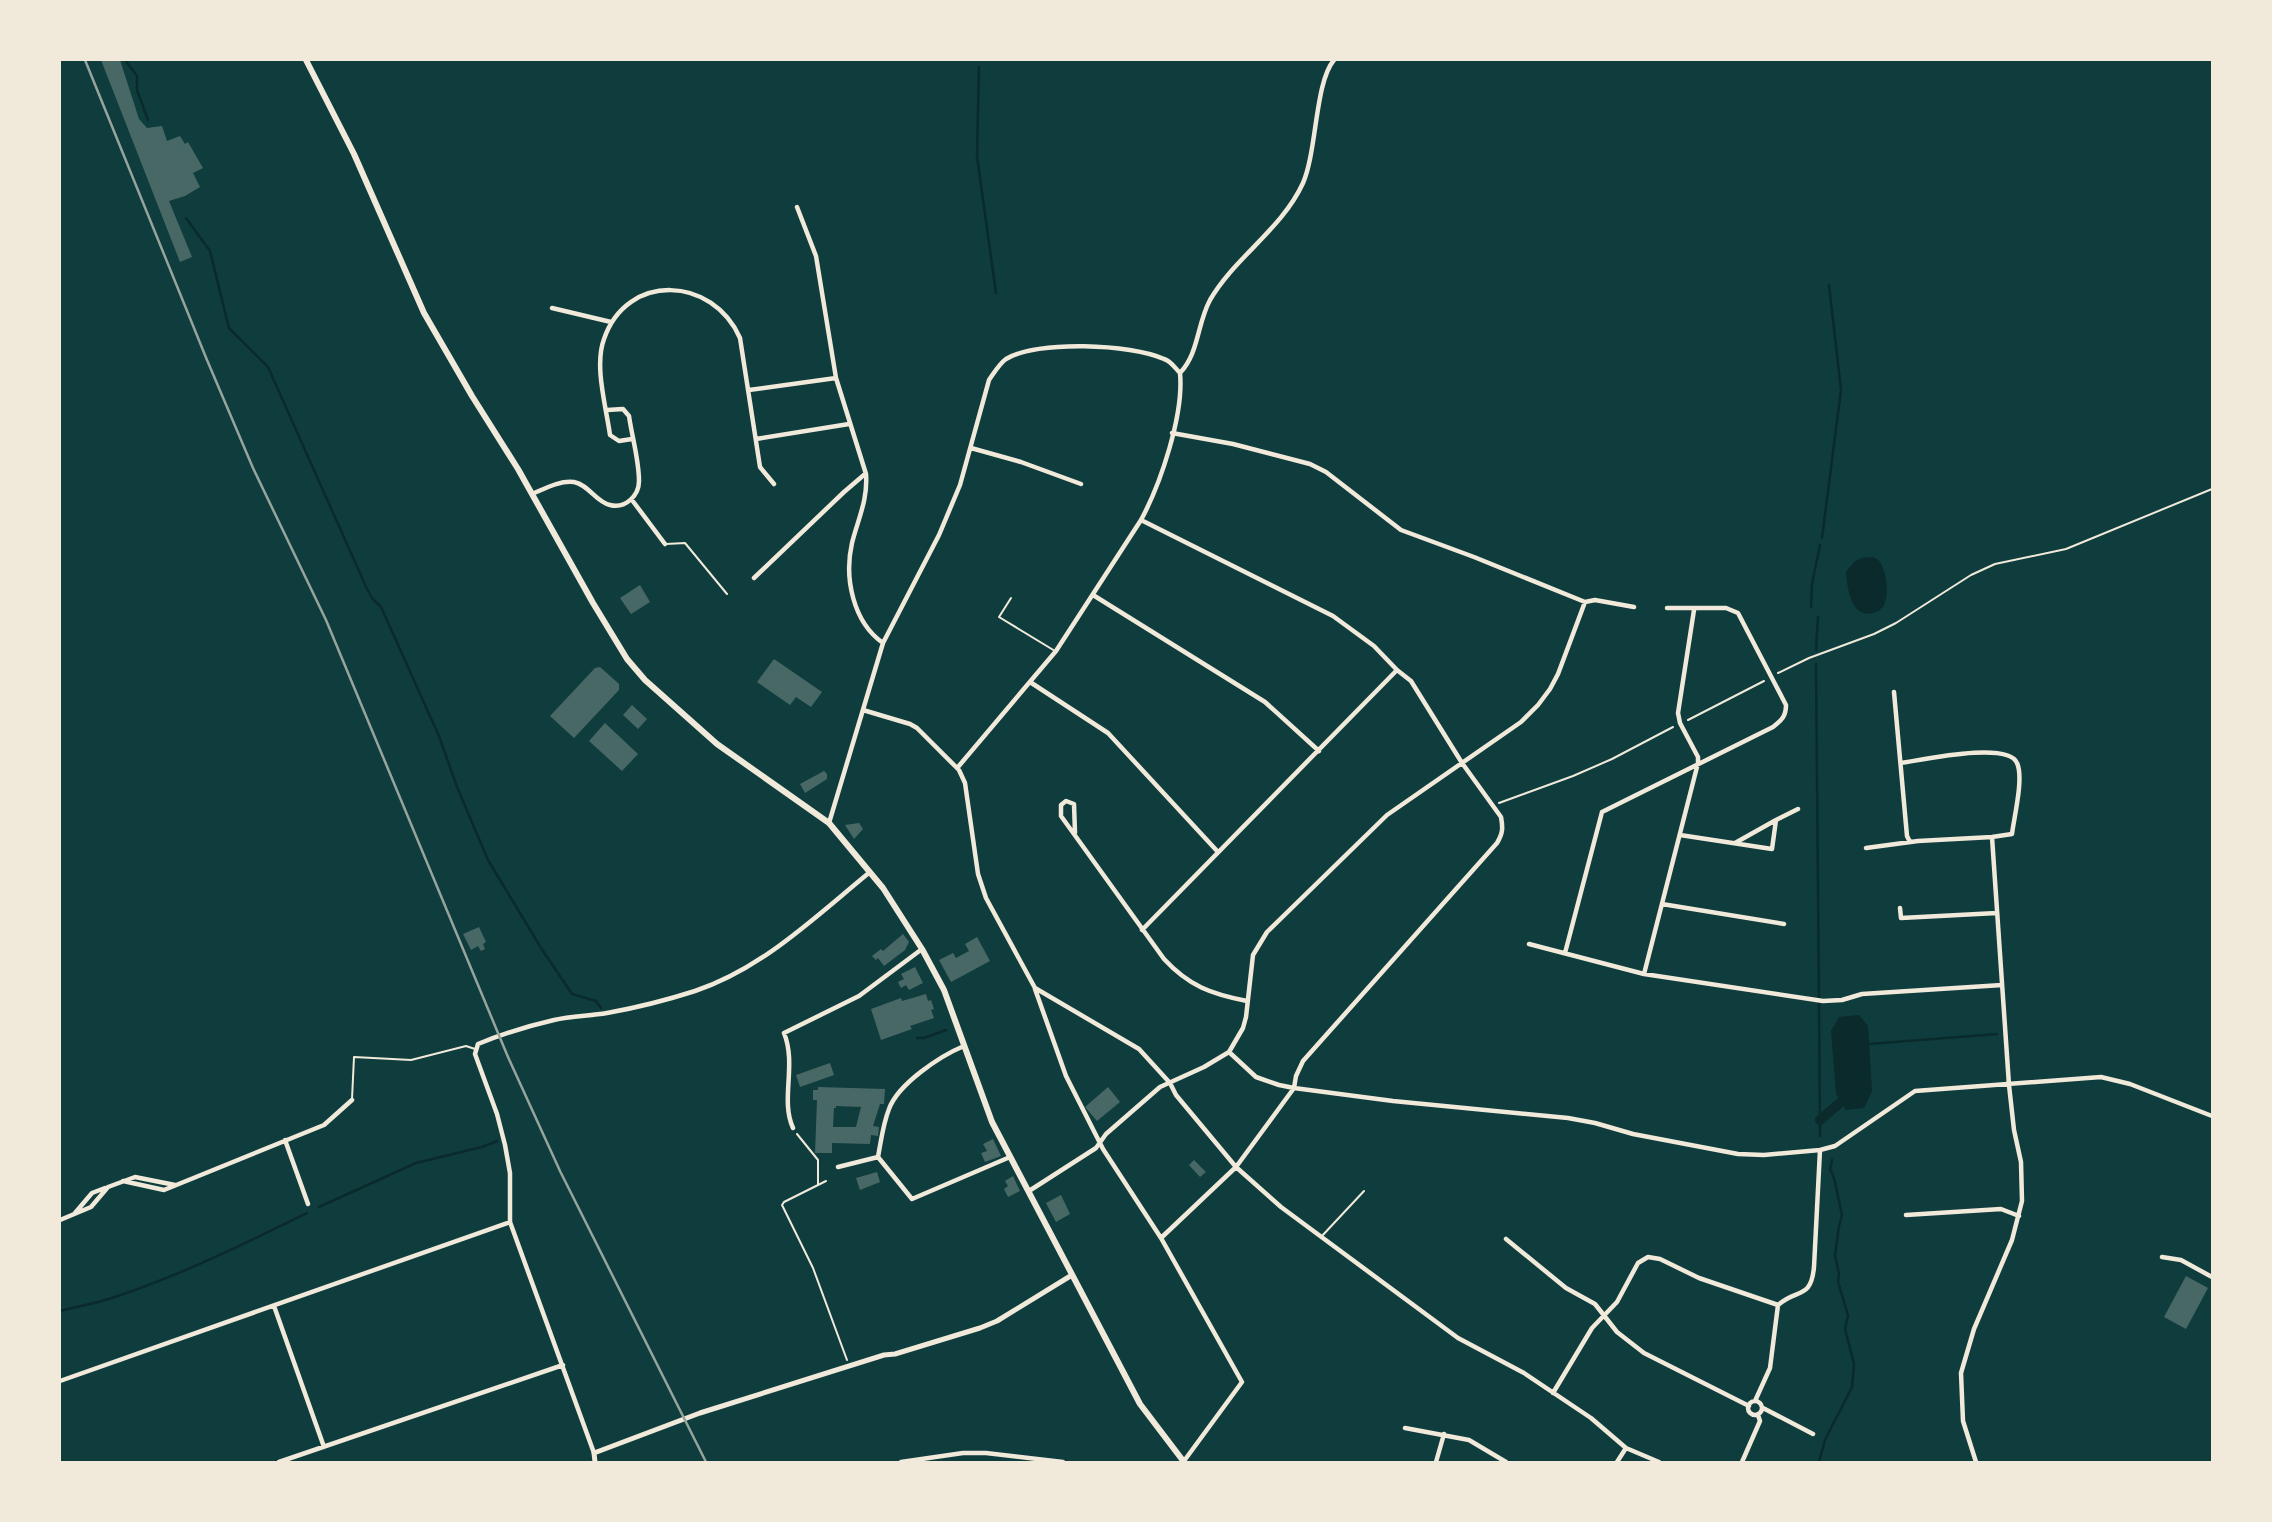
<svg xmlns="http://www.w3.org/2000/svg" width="2272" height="1522" viewBox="0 0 2272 1522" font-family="'Archivo Narrow',sans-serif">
<rect width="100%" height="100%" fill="#0f3d3e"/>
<path fill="#0a2a2b" d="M1861,558C1866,558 1873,556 1877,559C1887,566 1890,598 1883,607C1880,610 1877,612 1873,613C1851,619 1847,587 1846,572L1854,562Z
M1859,1015L1868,1026L1872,1091L1864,1108L1846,1110L1836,1094L1831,1031L1839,1017Z"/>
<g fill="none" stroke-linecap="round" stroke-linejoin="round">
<path stroke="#0a2a2b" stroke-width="2.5" d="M125,60L137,76V90L148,120
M979,67L977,156L996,293
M186,218L210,251L229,328L268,367L367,589L372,598L381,607L439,736L457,787L488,860L541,948L572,994L596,1001L601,1008
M1822,538L1841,390L1829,285
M1811,607L1812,584L1820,545
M1816,650L1818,617
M1816,664L1819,1000
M1819,1001L1820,1136
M917,1038H924L946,1030
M1869,1044L1997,1034
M319,1207L416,1163L482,1147L497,1141
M60,1311C79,1306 99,1303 118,1296C183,1274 246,1243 307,1213
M1819,1462L1825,1440L1852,1387L1854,1364L1845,1329L1848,1315L1838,1282L1839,1274L1835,1255L1839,1226L1842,1215L1834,1178L1830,1169L1832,1160"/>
<path stroke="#0a2a2b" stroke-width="10" d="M1820,1120L1841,1102"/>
</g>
<path fill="#486865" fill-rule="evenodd" d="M101,60H120L139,119L147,128L162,126L167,141L180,136L185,144L188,142L203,168L193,173L200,187L185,196L169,201L192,257L180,262Z
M640,585L650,602L631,614L620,598Z
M774,659L822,692L811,707L796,697L790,705L757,682Z
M600,667L619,684V690L574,738L550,716L595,668Z
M632,705L647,719L638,729L623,715Z
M605,723L638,754L622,771L589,741Z
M824,771L827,774V779L805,793L800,784Z
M859,823L863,829L854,839L845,825Z
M479,927L486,942L483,944L485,949L481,951L478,946L471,950L463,934Z
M903,934L909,942L905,950L884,966L878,958L876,960L872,956L881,949L883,951Z
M977,937L990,961L951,982L939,960L953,953L956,958L969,951L965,944Z
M915,967L923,983L909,990L906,985L901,988L898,982L904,979L901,974Z
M926,994L928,1001L931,1000L934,1009L931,1010L934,1018L910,1026L912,1029L881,1040L871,1009L901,998L902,1001Z
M830,1063L834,1075L800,1087L796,1075Z
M818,1087L885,1089L884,1104H880L873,1126L879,1127L878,1136L871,1135L870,1144L832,1143V1153H815L817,1100H813V1090H818ZM836,1106L861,1107L856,1127H833L834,1108H836Z
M1108,1087L1120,1102L1097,1121L1085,1107Z
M993,1139L1001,1156L985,1162L981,1153L987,1151L983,1144Z
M1194,1160L1206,1172L1200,1177L1189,1165Z
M877,1172L880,1182L860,1190L856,1178Z
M1013,1176L1020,1191L1008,1197L1004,1189L1008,1186L1005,1181Z
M1061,1195L1070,1214L1056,1222L1046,1203Z
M2186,1276L2208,1288L2186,1329L2164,1317Z"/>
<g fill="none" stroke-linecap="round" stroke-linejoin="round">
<path stroke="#f1e9da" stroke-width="2" d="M1778,673L1809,658L1874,634L1896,623L1971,575L1995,564L2066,549L2212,489
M1688,720L1764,681
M1499,803L1573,776L1612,759L1673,727
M797,1134L818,1160V1184
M826,1181L784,1202L782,1205L813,1268L847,1360"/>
<path stroke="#f1e9da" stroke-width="2" d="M666,544L685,543L727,594
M1011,598L999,617L1055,651
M352,1099L354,1057L411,1060L466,1046L475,1049
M1321,1237L1364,1191"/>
<path stroke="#f1e9da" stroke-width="4.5" d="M797,207L816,256L836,378L866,474C868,500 858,519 852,543C844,578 853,622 883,643
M552,308L611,322
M749,390L836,378
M1172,433L1233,444L1310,464L1326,472L1401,530L1474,557L1585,602L1595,600L1634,607
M632,439L619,441L610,435C606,406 594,366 604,339C627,272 713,276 740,338L760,467L774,484
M756,439L849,424
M971,448L1021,462L1081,484
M532,494C544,489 560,480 574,482C589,485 596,502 610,505C625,509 639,496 639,481C639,460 632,437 629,416L623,409L607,410
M632,500L665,544
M1141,520L1333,616L1374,646L1397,670L1411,681L1462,763L1501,817C1503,828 1503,833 1497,843L1303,1061L1296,1076L1294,1088L1236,1167L1161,1238
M754,578L844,492L865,474
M1093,595L1265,702L1319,751
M1030,682L1108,733L1218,852
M1894,692L1907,836L1910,842
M863,710L910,724L917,728L959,770L965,783L978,874L986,898L1035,988L1139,1049L1170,1083L1176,1095L1236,1167L1281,1207L1458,1338L1524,1373L1591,1418L1626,1448L1659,1462
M958,767L1056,651L1141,520C1161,483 1184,414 1180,373C1199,353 1197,324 1210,300C1235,257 1282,229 1303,183C1317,151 1315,82 1334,60
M829,823L883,643L939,535L960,485L989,380C994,373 999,364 1006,359C1037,340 1131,344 1164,359C1171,361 1175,368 1180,373
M1075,833L1074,804L1066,801L1061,805V816L1164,959C1189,986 1211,994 1247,1001
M1680,835L1772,849L1776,820L1798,809
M1735,843L1776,820
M1866,848L1918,841L1992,837L2012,834C2014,817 2024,778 2017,763C2008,741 1922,760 1901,763
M1662,904L1784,924
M1900,908L1901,918L1997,913
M1142,930L1397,670
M1529,944L1644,974L1823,1001L1842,1000L1862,994L2002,985
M1565,953L1602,812L1773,727C1782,720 1786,716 1786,705L1738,613L1726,608H1667
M1644,974L1698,763V757L1680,723L1678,713L1694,610
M1035,989L1066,1076L1103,1149L1161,1238L1242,1382L1184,1461
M964,1046C940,1056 898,1084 889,1109C883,1124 881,1141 878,1157L912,1199L1010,1157
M1229,1052L1256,1077L1279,1085L1294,1088L1393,1101L1568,1118L1595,1123L1633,1134L1738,1154L1764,1155L1820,1150L1835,1146L1915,1091L2101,1077L2130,1084L2212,1116
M793,1128C780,1100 797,1065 784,1033L859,996L922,949
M285,1140L308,1204
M838,1167L878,1157
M123,1181L164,1190L324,1125L352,1100
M1029,1191L1096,1148L1106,1134L1160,1087L1204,1067L1229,1052L1243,1028L1246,1017L1253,955L1267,932L1387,815L1521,722L1538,705L1550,689L1558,674L1585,602
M75,1213L92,1193L105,1188
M1906,1215L2001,1209L2019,1216
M60,1220L91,1207L108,1187L135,1177L175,1185
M1506,1239L1566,1288L1595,1304L1617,1332L1644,1353L1749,1406
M2162,1257L2181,1260L2212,1277
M274,1306L324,1447
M60,1381L510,1222
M1553,1393L1592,1328L1617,1302L1638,1263L1648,1257L1660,1259L1699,1278L1778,1305C1797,1288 1811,1300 1814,1267L1820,1150
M1748 1408a7 7 0 1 1 14 0a7 7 0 1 1-14 0Z
M1755,1401L1770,1368L1778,1305
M1763,1408L1813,1434
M1405,1428L1469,1440L1506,1462
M594,1453L510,1222V1173L505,1145L497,1114L475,1054L478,1044C502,1034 528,1026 554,1020C571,1016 589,1016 607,1013C635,1008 667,1000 695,991C762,969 816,916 870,872
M279,1462L563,1365
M901,1462L963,1453H986L1063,1462
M1436,1462L1444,1434
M1617,1462L1626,1448
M1742,1462L1760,1421L1758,1415
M1976,1462L1963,1421L1961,1373L1974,1329L2012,1240L2022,1201L2021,1162L2014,1130L2009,1085L1992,837"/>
<path stroke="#f1e9da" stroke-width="5" d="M595,1462L594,1453L700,1413L884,1355L895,1354L980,1328L997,1321L1072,1275"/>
<path stroke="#f1e9da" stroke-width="6" d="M306,60L354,154L424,313L472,396L518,469L593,603L627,659L645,680L717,744L829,823L883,888L922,949L944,990L992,1122L1140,1404L1184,1462"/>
<path stroke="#97a49c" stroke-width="2.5" d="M85,60L207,360L253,468L326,620L508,1057L560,1171L706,1462"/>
</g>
<rect width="2272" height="1522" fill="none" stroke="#f1e9da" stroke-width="122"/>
</svg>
